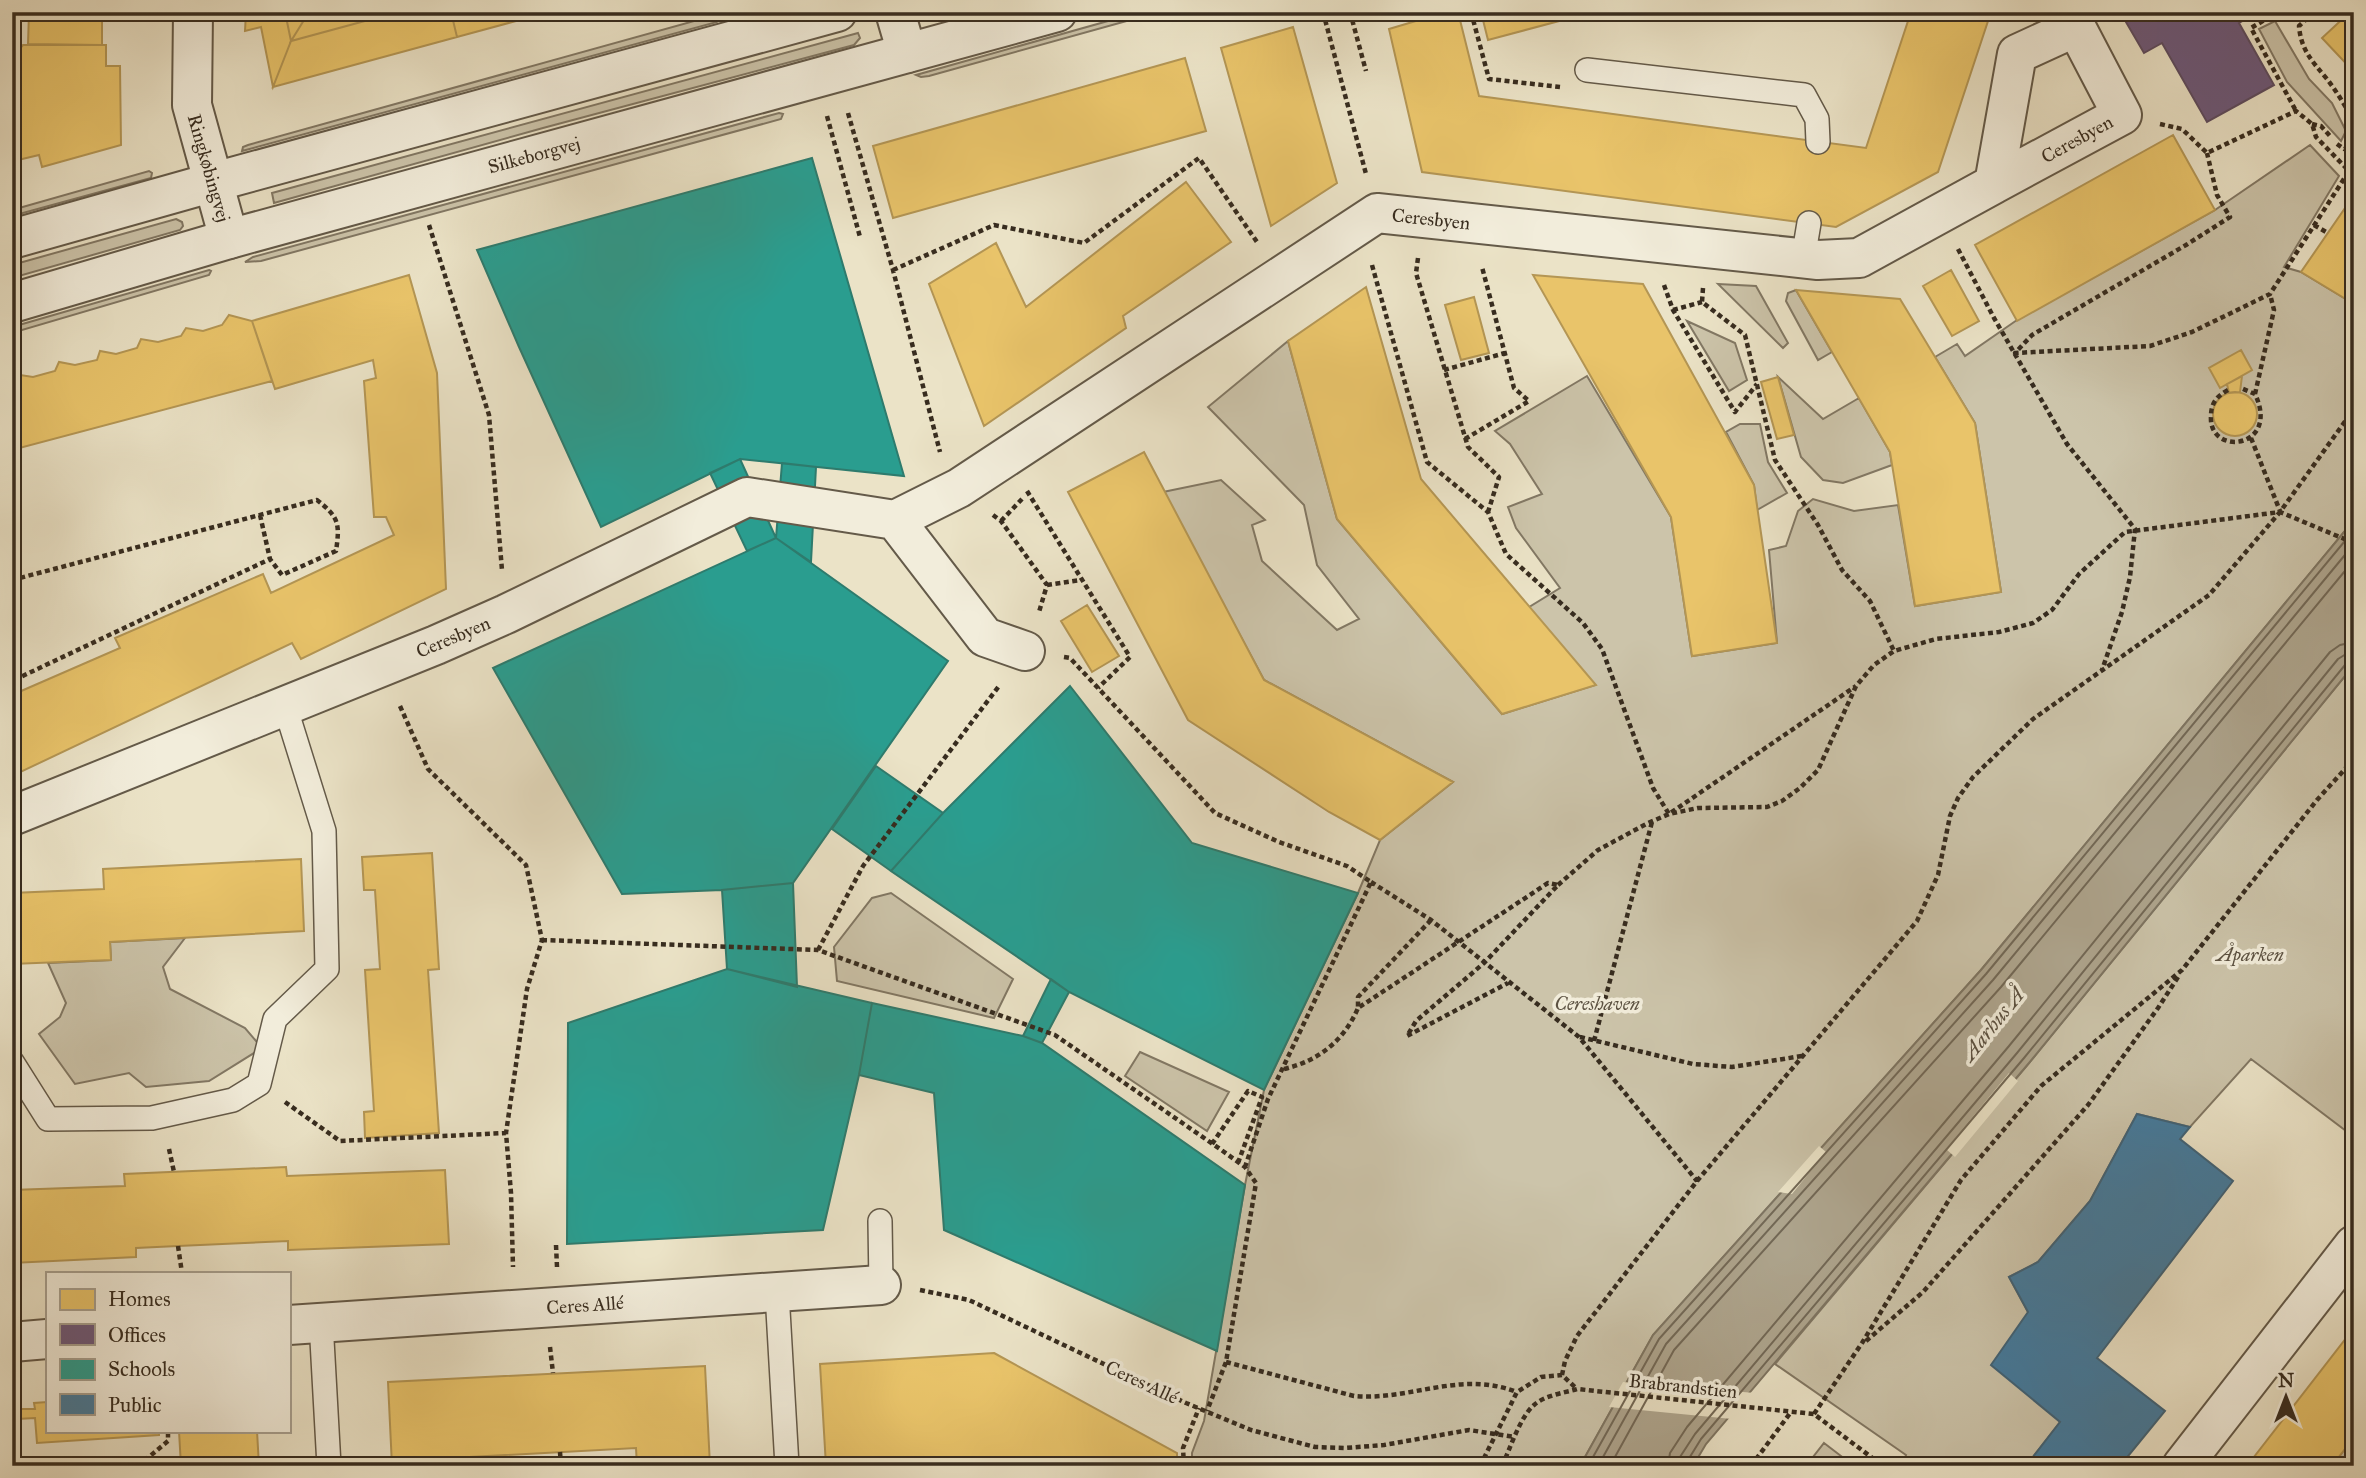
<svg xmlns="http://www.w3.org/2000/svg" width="2366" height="1478" viewBox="0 0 2366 1478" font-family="'IM FELL Great Primer',serif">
<rect width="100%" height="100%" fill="#ebe3c7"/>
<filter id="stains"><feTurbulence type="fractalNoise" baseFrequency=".00286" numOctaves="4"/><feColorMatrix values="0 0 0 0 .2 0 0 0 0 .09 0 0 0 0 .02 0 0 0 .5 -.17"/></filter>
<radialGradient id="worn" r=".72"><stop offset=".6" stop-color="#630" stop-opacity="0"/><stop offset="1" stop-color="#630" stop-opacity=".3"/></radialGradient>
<path fill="#ccc4aa" stroke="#827864" stroke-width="2" d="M1140,12H1159L929,76L921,77L916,75Z
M712,16L719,19L717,22L242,151L243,147L248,145Z
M2275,21L2309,79L2332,103L2346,131L2341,141L2287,82L2259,29Z
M858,33L860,38L854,45L543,128L274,203L272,193Z
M779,113L783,114L781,119L261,261L245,262L253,257Z
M2310,145L2339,176L2284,267L2301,272L2354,304V520L1981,970L1653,1335L1580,1466H1192V1453L1204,1421L1245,1185L1264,1090L1358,893L1380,840L1453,782L1264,680L1163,492L1221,480L1265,520L1252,525L1262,561L1337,630L1359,619L1317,565L1304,505L1208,407L1288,341L1337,519L1502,714L1595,685L1526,609L1560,588L1516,528L1508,507L1542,494L1510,444L1495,431L1587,376L1671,517L1692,656L1777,643L1769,550L1786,546L1798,511L1813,499L1854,511L1898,505L1915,606L2001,592L1975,423L1935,357L1957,344L1965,356L2017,320L2215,210Z
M149,171L152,173L151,178L12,216V210Z
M176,219L182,222L183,226L180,230L12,278V265Z
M209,270L211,271L209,275L12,333V327Z
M1718,284L1756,286L1788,343L1783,348Z
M1796,290L1832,352L1818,360L1786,301L1788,293Z
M1687,321L1735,343L1747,380L1729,391Z
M1778,377L1823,419L1859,398L1890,452L1892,465L1843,483L1823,480L1801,457Z
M1740,424H1760L1768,462L1787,493L1757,510L1754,485L1726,432Z
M2354,665V1137L2251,1059L2190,1127L2137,1114L2090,1201L2038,1262L2009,1277L2028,1312L2060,1422L2026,1466H1904L1901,1464L1906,1455L1775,1364L2029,1063Z
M891,893L1013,979L994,1018L837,981L834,947L872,898Z
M185,938L163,967L170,989L245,1028L262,1048L209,1081L146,1087L129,1073L75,1084L39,1034L60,1017L66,1003L48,963L111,960L110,942Z
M1140,1052L1229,1092L1207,1131L1125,1076Z
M2354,1437V1466H2332Z
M1824,1443L1854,1466H1806Z"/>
<path fill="#aea58e" stroke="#7e7562" stroke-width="2" d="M2354,520V665L2029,1063L1706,1444L1693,1466H1580L1653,1335L1981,970Z"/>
<path fill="#ebe3c7" d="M2009,1073L2018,1081L1955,1157L1946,1149Z
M1819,1146L1826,1152L1792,1194L1778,1192Z
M1623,1382L1755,1393L1732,1419L1609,1407Z"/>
<path fill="#e9c46a" stroke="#b49654" stroke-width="2" d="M29,12H102V45L28,44Z
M246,12H285L291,41L273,87L261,27L245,31Z
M285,12H309L291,41Z
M309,12H398L291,41Z
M398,12H451L457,37L273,87L291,41Z
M451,12H549L457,37Z
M1446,12H1458L1479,96L1866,148L1911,12H1991L1938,172L1836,227L1422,172L1389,29Z
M1481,12H1593L1488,40Z
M2350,12H2354V72L2322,38Z
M1293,27L1337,183L1271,226L1221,48Z
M23,45H106V66H120L121,145L42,167L39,155L14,161L12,58Z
M1185,58L1206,131L893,218L873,146Z
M2173,135L2215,210L2017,321L1975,245Z
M1186,182L1231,242L1123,316L1126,328L984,426L929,284L996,243L1026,307Z
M2354,195V304L2301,272Z
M1951,270L1979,321L1952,336L1923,286Z
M409,275L437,373L446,589L301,659L292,643L12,776V695L120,648L115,638L263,574L271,593L394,535L386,517H374L364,381L376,378L373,360L275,389L252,321Z
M1533,275L1643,284L1754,485L1777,643L1692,656L1671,517Z
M1366,287L1421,479L1596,685L1502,714L1337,519L1288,341Z
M1796,290L1900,299L1975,423L2001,592L1915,606L1890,452Z
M1474,297L1489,353L1461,360L1445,305Z
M229,315L252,321L272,381L12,450V379L14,374L33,377L55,371L59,362L75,365L97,360L100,351L116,354L137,348L141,339L158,342L181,336L186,328L203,331L222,325Z
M2241,350L2252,370L2220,388L2209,368Z
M2242,376L2240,392L2229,393L2227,384Z
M1778,377L1794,435L1777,439L1761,382Z
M2213 414a22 22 0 1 1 44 0a22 22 0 1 1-44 0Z
M1144,452L1264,680L1453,782L1380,840L1329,812L1188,720L1068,492Z
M1087,605L1119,656L1092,672L1061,621Z
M432,853L439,969L428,970L439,1133L365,1138L364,1112L374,1111L365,970L380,969L375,890H364L362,857Z
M301,859L304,931L110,942L111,960L12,964V893L104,889L103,869Z
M286,1167L287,1176L445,1170L449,1244L288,1250V1241L178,1246L136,1248V1257L12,1263V1190L125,1186L124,1174Z
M2354,1328V1437L2332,1466H2247Z
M994,1353L1177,1453V1466H826L820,1364Z
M705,1366L710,1466H637L636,1448L470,1457V1466H392L388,1382Z
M47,1402V1431H159V1435L37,1443L35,1418L17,1419L19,1466H12V1406H17V1409H35L34,1403Z
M179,1431H257L259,1466H181Z"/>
<path fill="#6d597a" stroke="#5d4c5f" stroke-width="2" d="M2132,12H2258L2239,23L2274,85L2207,122L2162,43L2144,53L2123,17Z"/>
<path fill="#2a9d8f" stroke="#2e7b6d" stroke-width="2" d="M812,158L904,476L740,459L601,527L519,347L477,250Z
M740,459L776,538L747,551L710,473Z
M782,463L816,467L811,562L776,538Z
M776,538L948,661L793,883L722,890L622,894L493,668Z
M1070,686L1192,843L1358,893L1264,1090L1069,992L891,871L943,813Z
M876,766L943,813L891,871L832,829Z
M793,883L797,987L727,969L722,890Z
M727,969L872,1003L859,1075L823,1230L567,1244L568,1023Z
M1051,979L1069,992L1042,1043L1023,1036Z
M872,1003L1023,1036L1042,1043L1245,1185L1217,1351L944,1230L934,1093L859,1075Z"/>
<path fill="#457b9d" stroke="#416377" stroke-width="2" d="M2137,1114L2190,1127L2180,1139L2233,1181L2097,1358L2165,1411L2120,1466H2026L2060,1422L1991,1365L2028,1312L2009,1277L2038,1262L2090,1201Z"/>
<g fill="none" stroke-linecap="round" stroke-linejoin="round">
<path stroke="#726856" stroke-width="2" d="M1588,1466L1659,1339L1986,974L2354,530
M1598,1466L1666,1344L1993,980L2354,544
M1610,1466L1674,1350L2001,987L2354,560
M1668,1466L1670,1453L1687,1427L2009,1046L2330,652L2340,645L2354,642
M1678,1466L1680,1457L1695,1434L2017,1053L2338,659L2346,654L2354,653
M1687,1466L1688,1460L1701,1439L2024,1058L2345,665L2354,662"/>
<g stroke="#645a49" stroke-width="26">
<path id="service" d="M1587,70L1804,95L1817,119L1818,142
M1803,259L1809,223
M12,1062L48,1119L152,1118L233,1100L259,1084L275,1019L327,969L324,831L285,706
M880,1221L881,1285
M777,1293L787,1466
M321,1322L329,1466"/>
</g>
<g stroke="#645a49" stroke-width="42">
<path id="minor" d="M193,12L192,105L229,239
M895,12L907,53
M895,520L985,637L1025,651
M12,816L436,645L506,614L747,497L895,520L959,488L1377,213L1818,260L1859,258L1994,184L2017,54L2076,27L2122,115L1994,184
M289,1325L881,1285
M12,1342L47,1339"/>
</g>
<g stroke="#645a49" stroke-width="42">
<path id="tertiary" d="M12,239L214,182L837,12
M12,303L229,239L1057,12
M2182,1466L2354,1245"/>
</g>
<path stroke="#372c1f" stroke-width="4.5" stroke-dasharray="5 3.5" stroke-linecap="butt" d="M1323,12L1366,174
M1350,12L1366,71
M1471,12L1489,79L1560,87
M2278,12L2251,28L2296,111
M2314,12L2299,26C2301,50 2312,61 2327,79C2337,92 2346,107 2354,122
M848,113L893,270L940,452
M827,116L860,237
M2160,124L2182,129L2207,153L2296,111L2312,124L2316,137L2349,171L2270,294L2192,332L2150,346L2015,353L2032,335L2186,245L2230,217L2217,195L2207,153
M2312,124L2321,126L2330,136
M2337,144L2344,149L2354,145
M429,225L489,415L502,570
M2314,225L2326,232
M1958,249L1994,318L2067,444L2135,529L2130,577L2122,612L2102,670
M1418,258L1416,273L1468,447L1499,477L1488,512
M1372,265L1427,462L1488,512L1506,554L1583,623L1602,649L1653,788L1669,814L1856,686
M893,270L994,225L1084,243L1199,158L1257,242
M1664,285L1673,310L1735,412L1757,384
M1703,288L1702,302L1745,335L1775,460L1818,525L1842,570L1870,601L1894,651
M1673,310L1702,302
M1444,370L1505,353
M2228,390C2217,396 2211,403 2211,416C2208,457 2281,449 2255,394L2241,388
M2255,394L2274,310L2270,294
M2251,438L2280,511
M1465,439L1529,401L1514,388L1482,267
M1027,491L1130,657L1098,688
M260,515L270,559
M993,515L1001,521L1047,585L1039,612
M1001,521L1022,499
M12,580L317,500C339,517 340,524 336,551L282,575L270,559L12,681
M1047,585L1081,580
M1064,657L1070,658L1215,813L1279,842L1347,866L1371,882L1268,1099L1245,1167
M400,706L428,769L526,865L542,940L527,989L506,1133L511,1193L513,1267
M1371,882L1431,920L1579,1037L1697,1181
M1558,885L1598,850L1648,823L1669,814L1698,808L1767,807L1782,801L1800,788L1818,770L1856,686L1874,665L1894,651L1936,639L1999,632L2033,623L2052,610L2079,574L2125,532L2280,512L2354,543
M1431,920L1358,997V1008L1548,883L1558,885L1484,963L1416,1021L1407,1036L1508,983
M542,940L818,950L1055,1035L1220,1149L1245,1167L1256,1183L1226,1362L1207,1411
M818,950L863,866L999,686
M1580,1037L1693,1064L1732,1067L1802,1056
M1594,1041L1652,822
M1284,1069C1318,1061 1344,1041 1358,1008
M285,1102L340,1141L506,1133
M1212,1144L1248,1091L1262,1097L1238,1163
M169,1149L174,1172
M556,1245L557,1267
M178,1246L182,1273
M920,1290L969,1300L1186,1403L1251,1430L1315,1447L1345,1448L1384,1445L1469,1430L1515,1437
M1866,1341L1923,1292L2088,1105L2158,1008L2180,974
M550,1347L553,1373
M1226,1362L1354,1396C1411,1401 1459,1370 1517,1392
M1562,1375L1565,1361L1577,1336L1697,1181L1917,921L1938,875L1950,816L1958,798L1973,777L2033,719L2209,595L2280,512L2354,409
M1814,1414L1862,1343L1961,1180L2041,1086L2182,970L2317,800L2354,759
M560,1452L561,1466
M138,1466L168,1441V1431
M1184,1466L1183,1448L1199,1408
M1480,1466L1517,1392L1541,1377L1562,1375L1577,1389
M1502,1466C1510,1449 1520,1417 1534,1405C1545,1395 1564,1393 1577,1389L1814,1414L1883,1466
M1751,1466L1791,1412"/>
<use href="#service" stroke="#f2eddb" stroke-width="23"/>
<use href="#minor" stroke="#f2eddb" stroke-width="38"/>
<use href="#tertiary" stroke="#f2eddb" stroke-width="38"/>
</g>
<g text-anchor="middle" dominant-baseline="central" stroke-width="7" stroke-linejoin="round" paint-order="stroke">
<g font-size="19" fill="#372c1f" stroke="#f2eddb">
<text transform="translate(2077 139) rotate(-29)">Ceresbyen</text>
<text transform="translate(534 155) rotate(-15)">Silkeborgvej</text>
<text transform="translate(209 168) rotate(74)">Ringkøbingvej</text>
<text transform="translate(1431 219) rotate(6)">Ceresbyen</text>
<text transform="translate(453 637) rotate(-23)">Ceresbyen</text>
<text transform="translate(585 1305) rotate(-4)">Ceres Allé</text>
<text transform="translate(1142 1382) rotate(25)">Ceres Allé</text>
<text transform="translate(1683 1386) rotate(6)">Brabrandstien</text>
</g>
<g font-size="19" font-style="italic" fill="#5c5242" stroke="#f2eddb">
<text x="2250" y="954">Åparken</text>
<text x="1597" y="1003">Cereshaven</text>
</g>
<g font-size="21" font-style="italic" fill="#5b5040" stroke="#f2eddb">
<text transform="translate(1993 1024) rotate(-51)">Aarhus Å</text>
</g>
</g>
<rect width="2366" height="1478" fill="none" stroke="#ebe3c7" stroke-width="42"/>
<rect x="14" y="14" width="2338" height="1450" fill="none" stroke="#372c1f" stroke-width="3.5"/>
<rect x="21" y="21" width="2324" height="1436" fill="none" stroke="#372c1f" stroke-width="2"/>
<rect x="46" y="1272" width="245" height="161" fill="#f2eddb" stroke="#a7a090" stroke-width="2"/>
<rect x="60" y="1289" width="35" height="21" fill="#e9c46a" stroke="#a7a090" stroke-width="2"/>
<text x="108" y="1306" font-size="21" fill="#372c1f">Homes</text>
<rect x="60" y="1324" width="35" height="21" fill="#6d597a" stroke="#a7a090" stroke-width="2"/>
<text x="108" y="1342" font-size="21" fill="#372c1f">Offices</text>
<rect x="60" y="1359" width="35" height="21" fill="#2a9d8f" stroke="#a7a090" stroke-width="2"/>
<text x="108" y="1376" font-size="21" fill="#372c1f">Schools</text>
<rect x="60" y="1394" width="35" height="21" fill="#457b9d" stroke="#a7a090" stroke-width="2"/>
<text x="108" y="1412" font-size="21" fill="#372c1f">Public</text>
<g transform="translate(2286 1397)" stroke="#f2eddb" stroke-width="5" paint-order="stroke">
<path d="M0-5L12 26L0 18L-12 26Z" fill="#372c1f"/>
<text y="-10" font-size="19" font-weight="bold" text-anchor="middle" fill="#372c1f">N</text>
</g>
<rect width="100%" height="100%" filter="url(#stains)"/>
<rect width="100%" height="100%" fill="url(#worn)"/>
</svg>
